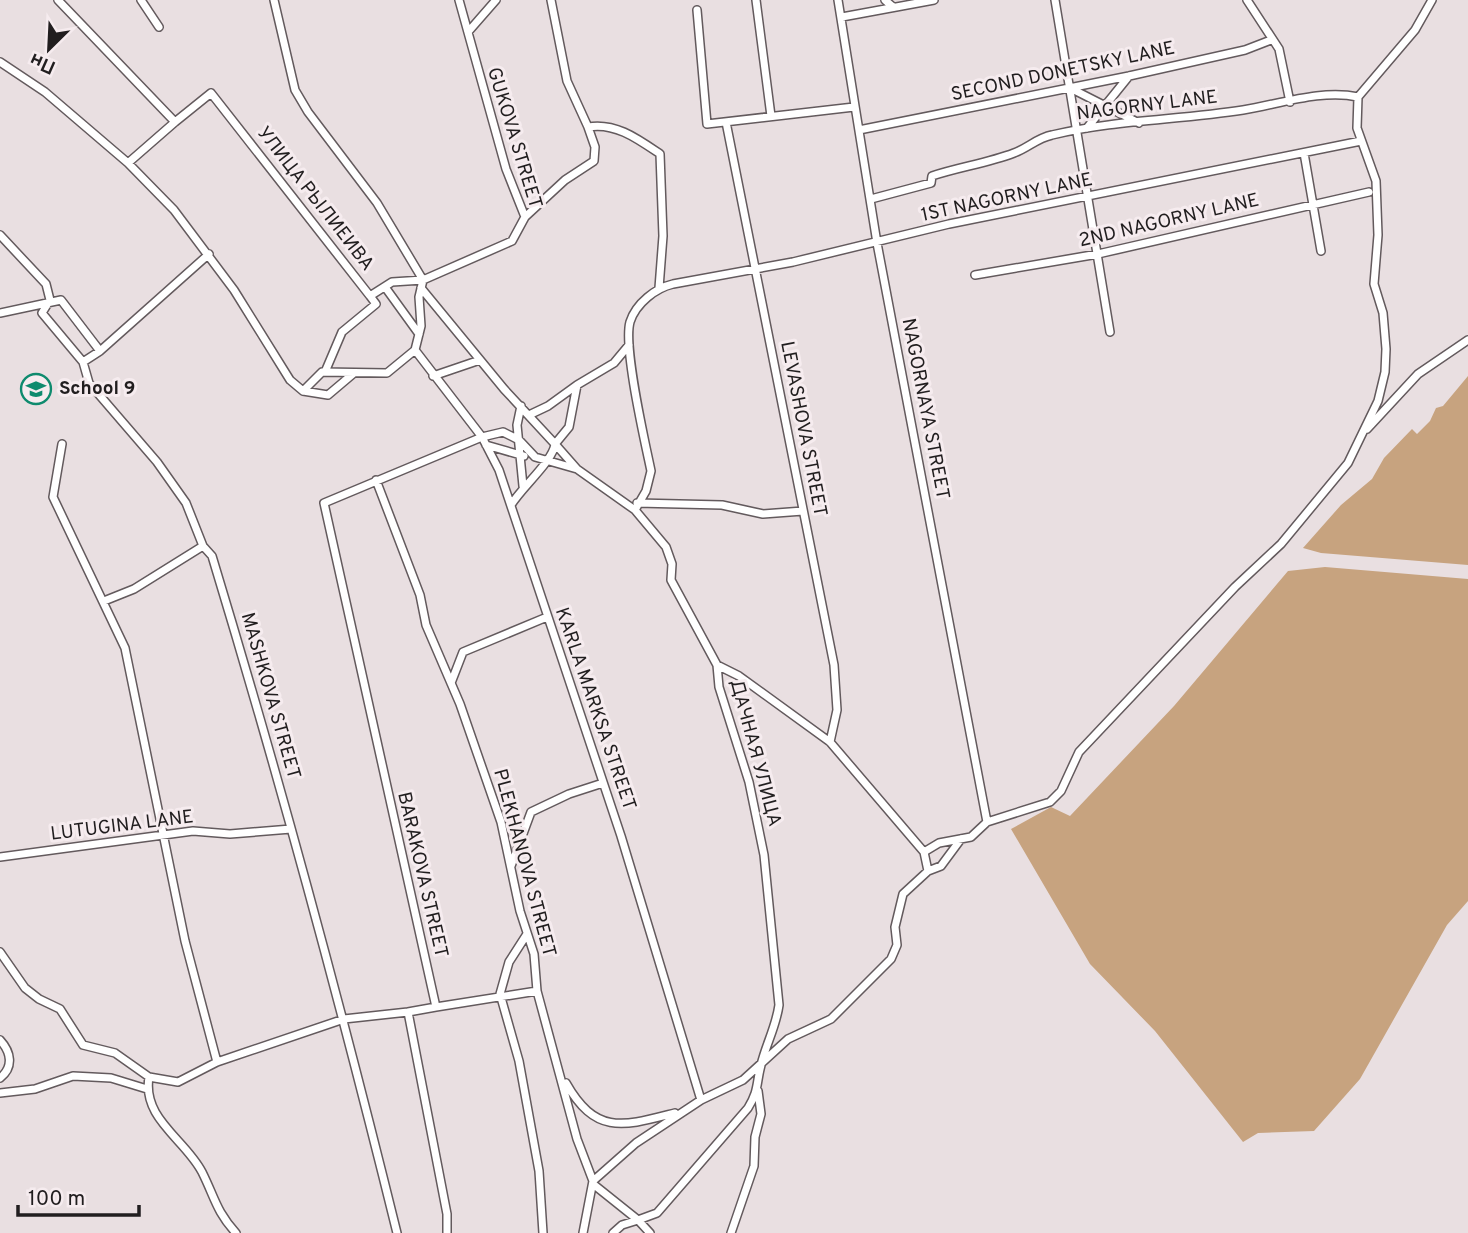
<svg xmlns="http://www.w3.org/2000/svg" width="1468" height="1233" viewBox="0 0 1468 1233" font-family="Overpass,sans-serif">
<rect width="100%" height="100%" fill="#e9dfe1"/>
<path fill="#c7a37f" d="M1468,376V565L1321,553L1303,548L1341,505L1372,479L1384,458L1412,429L1417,434L1430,421L1436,408L1443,406Z
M1325,567L1468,579V901L1447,925L1360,1079L1314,1131L1258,1133L1243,1142L1155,1031L1090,964L1011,829L1051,807L1070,816L1174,706L1288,571Z"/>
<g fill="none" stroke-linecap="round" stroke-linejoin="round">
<g stroke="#635a5d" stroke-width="10">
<path id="minor" d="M58,0L175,122L211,93L370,296L392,282L423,280L377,203L308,112L295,90L274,0
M141,0L159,27
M551,0L567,81L588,127
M756,0L771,116
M838,0L877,243L987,822
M885,0L893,7
M1055,0L1110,332
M1247,0L1279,49L1290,102
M697,10L707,124L854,107
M842,17L934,0
M468,32L496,0
M0,62L45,92L128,163L174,210L234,290L290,380L303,391L328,395L354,373
M1072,89L1139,123
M726,122L834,665L837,710L830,742
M1087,128L1129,76
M859,130L1129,76L1245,50L1271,40
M1304,153L1321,251
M128,163L175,122
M871,199L931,183L932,176C959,167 988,163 1014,153C1028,148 1037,138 1052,135C1114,120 1179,120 1243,110C1280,104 1322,89 1358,97
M525,217L565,180L594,161L595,147L588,127C615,122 638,139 660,154L663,236L659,288
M0,235L46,284L50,300L42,313L83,362L89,383L157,462L186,503L203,546L212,556C280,780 341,1006 397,1233
M975,275L1098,254L1369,192
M385,287L419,334
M421,288L504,389L555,444L569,427L577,385L614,363L629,345
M0,313L61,300L100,351
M415,350L482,437L499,470L621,836L701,1100
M83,362L100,351L209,254
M325,372L342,332L376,304L370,296
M433,376L480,360
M303,391L322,372L387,373L415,350L421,326L419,297L423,280L512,241L525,217L506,169L459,0
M521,406L517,425L523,486
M529,415L548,406L577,385
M1367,429L1418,374L1468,340
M62,444L53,497L125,648L185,941L217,1062
M555,444L577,469
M486,445L524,456
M376,480L420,595L426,625L460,704L501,822L520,911L534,954L537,991L577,1139L593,1181
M637,503L722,505L763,514L803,511
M511,505C522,487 553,461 555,444
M104,601L134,589L203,546
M717,665L739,676L830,742L924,852L928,871
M451,683L463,652L547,617
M924,852L939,843L971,837L987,822L1050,802L1061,791L1079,752L1235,587L1281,544L1348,463L1378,401L1385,372L1386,349L1383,313L1374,284L1378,235L1376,181L1357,128L1358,97L1415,30L1432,0
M0,857L193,831L230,834L291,829
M511,866L531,812L569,794L603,783
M527,934L509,962L500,994L519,1061L539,1171L543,1233
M0,952L25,988L39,999L60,1009L83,1045L115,1053L149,1077L178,1082L217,1062L344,1019L408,1012
M436,1007L537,991
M0,1040C11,1052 14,1067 0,1078
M149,1077C142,1119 185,1139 202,1172C215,1198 216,1211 236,1233
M566,1083C596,1136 624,1126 675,1113
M0,1093L35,1089L73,1076L111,1078L147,1089
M593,1184L638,1220L657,1213L748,1108C759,1090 756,1084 761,1065C766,1044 776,1027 779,1005L764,855L749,782L719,687L717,665L671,580L672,564L666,547L635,510L646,491L651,471C645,442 623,347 630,322C636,303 656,288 673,284L793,262L949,224L1361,141
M447,1233V1214L408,1012L436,1007L324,503L482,437L503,432L519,440L535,457L577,469L635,510
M583,1233L593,1181L636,1143L701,1100L743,1080L788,1039L831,1019L891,959L897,945L895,927L903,894L928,871L941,866L961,839
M613,1233L622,1225L638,1220L650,1233
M731,1233L754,1166L755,1137L761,1114L758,1091"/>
</g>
<use href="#minor" stroke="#fff" stroke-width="7"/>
</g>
<defs>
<g id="school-ring" transform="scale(1.575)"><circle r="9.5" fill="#f6ecef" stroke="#0f8b6e" stroke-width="1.5"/><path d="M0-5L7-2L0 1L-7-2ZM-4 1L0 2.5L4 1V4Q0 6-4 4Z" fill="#0f8b6e"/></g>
</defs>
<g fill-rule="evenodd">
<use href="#school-ring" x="36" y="389"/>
</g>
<g text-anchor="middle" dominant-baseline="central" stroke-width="6" stroke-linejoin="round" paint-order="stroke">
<g font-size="19" fill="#211e1f" stroke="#f6ecef">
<text transform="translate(1063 72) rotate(-12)">SECOND DONETSKY LANE</text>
<text transform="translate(1147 106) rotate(-7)">NAGORNY LANE</text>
<text transform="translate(514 138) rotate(73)">GUKOVA STREET</text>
<text transform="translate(1007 198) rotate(-12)">1ST NAGORNY LANE</text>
<text transform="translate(315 199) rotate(52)">УЛИЦА РЫЛИЕИВА</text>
<text transform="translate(1169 221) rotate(-13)">2ND NAGORNY LANE</text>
<text transform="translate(925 409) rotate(79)">NAGORNAYA STREET</text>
<text transform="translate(803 429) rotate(79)">LEVASHOVA STREET</text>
<text transform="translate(270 696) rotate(74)">MASHKOVA STREET</text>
<text transform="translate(595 709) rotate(71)">KARLA MARKSA STREET</text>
<text transform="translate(755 753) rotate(75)">ДАЧНАЯ УЛИЦА</text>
<text transform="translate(122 826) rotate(-7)">LUTUGINA LANE</text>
<text transform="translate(524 863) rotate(75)">PLEKHANOVA STREET</text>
<text transform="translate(422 875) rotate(77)">BARAKOVA STREET</text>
</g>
<g font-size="19" font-weight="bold" fill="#211e1f" stroke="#f6ecef" text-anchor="start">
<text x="59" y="389">School 9</text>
</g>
</g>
<g transform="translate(49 49) rotate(204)" stroke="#f6ecef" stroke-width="5" paint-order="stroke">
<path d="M0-5L12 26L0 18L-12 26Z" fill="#211e1f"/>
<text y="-10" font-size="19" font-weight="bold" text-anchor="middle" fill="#211e1f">Пн</text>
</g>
<path d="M18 1205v10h121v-10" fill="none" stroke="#211e1f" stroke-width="3.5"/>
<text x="28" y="1205" font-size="21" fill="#211e1f" stroke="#f6ecef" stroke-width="5" paint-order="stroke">100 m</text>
</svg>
